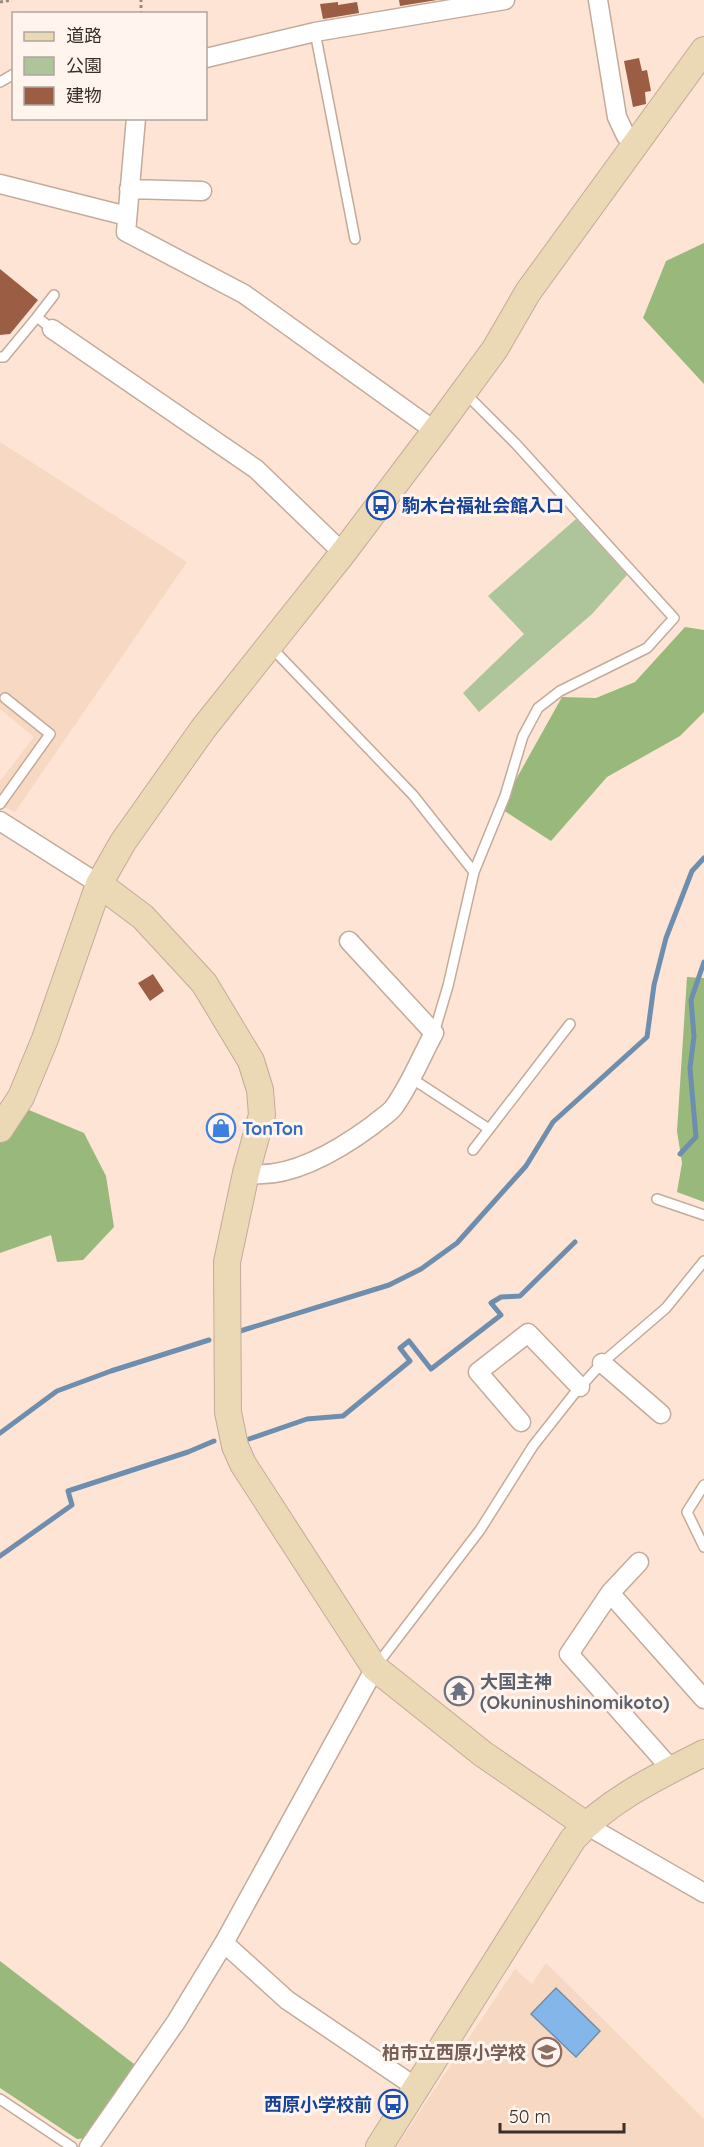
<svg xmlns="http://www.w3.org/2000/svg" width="704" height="2147" viewBox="0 0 704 2147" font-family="Quicksand,'Noto Sans JP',sans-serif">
<rect width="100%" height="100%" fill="#fde4d4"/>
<path fill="#f7d8c3" d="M0,442L187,562L15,812L0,805V781L34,737L0,709Z
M546,1963L704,2119V2147H396L515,1969L532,1984Z"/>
<path fill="#aec49a" d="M576,519L627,575L592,614L479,712L463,693L524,634L488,596Z"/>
<path fill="#99b87c" d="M704,243V384L643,318L666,261Z
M685,627L704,630V712L680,736L607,777L551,841L500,808L562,697L596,698L635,682Z
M687,977L704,978V1202L677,1192L682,1163L677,1131Z
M29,1110L84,1133L106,1176L114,1227L83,1260L57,1262L51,1235L0,1253V1141Z
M0,1961L134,2064L88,2138L77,2139L0,2088Z"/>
<path fill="#85b6e9" stroke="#6e8eaf" stroke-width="1.5" d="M556,1988L600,2031L576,2057L531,2014Z"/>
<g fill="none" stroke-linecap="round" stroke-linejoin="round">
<path stroke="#6e8eaf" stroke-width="5" d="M680,1154L696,1137L690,1068L694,1036L691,1000L704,962
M237,1332L389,1285L421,1269L457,1243L526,1166L553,1122L647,1037L654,985L666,938L692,871L704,858
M0,1433L57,1391L111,1371L209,1340
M249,1439L307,1419L343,1416L410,1361L400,1348L409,1341L431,1369L501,1315L491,1303L501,1297L520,1296L575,1242
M0,1556L72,1505L68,1491L188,1452L214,1441"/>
</g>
<path fill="#9b5d43" d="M399,0H437L400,6Z
M338,2V5L357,2L359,13L323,19L320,4Z
M639,58L642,71L647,70L651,91L645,92L646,104L633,107L624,61Z
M0,269L38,300L10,334L0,335Z
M153,974L164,991L150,1001L138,983Z"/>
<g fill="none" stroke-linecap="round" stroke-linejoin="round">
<g stroke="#c3ab9c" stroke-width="12">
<path id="lane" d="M315,32L355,239
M0,82L14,74
M37,317L54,295
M0,357H4L37,317L52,329
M466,394L516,444L674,618L647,648L560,691L538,708L523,736L505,796L474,872
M270,646L413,795L474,872L448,986L434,1033
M0,804L50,734L5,698
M411,1078L489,1129
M473,1150L570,1024
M657,1199L704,1215
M704,1485L687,1512L704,1547
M376,1666L480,1530L533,1446L574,1394L602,1363L666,1308L704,1261
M0,2099L72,2147"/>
</g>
<g stroke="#c3ab9c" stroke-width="21">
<path id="street" d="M598,0L617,117L626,136L637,143
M206,58L315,32L505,0
M136,118L126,232L244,294L435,431
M0,184L127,216
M129,189L202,191
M52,329L256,469L343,553
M0,821L99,884
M246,1173C289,1181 339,1150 373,1125C379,1119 389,1114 394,1107C410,1085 421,1057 434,1033L349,941
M602,1363L661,1414
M521,1422L478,1372L528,1333L580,1387
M639,1562L610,1593L569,1654L665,1762L669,1771
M610,1593L704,1699
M586,1825L704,1893
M224,1943L287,2000L417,2088
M89,2147L176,2022L224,1943L375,1668"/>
</g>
<g stroke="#c3ab9c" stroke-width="28">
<path id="secondary" d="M99,884L143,917L204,983L251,1061L260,1090L262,1115L246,1173L227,1262L228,1412L235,1446L243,1464L375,1668L483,1754L586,1825
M0,1129L21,1097L45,1039L99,884L123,842L203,729L343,553L435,431L495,349L528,292L704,50
M379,2147L573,1839C608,1800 657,1777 704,1753"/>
</g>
<path stroke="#9b8a7f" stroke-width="3" stroke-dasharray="3 3" stroke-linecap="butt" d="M0,2L12,0
M141,14V0"/>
<use href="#lane" stroke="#fff" stroke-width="9"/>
<use href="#street" stroke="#fff" stroke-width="18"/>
<use href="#secondary" stroke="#ebd8b5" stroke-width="26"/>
</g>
<defs>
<g id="bus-ring" transform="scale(1.5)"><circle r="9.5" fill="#fff5ee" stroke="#1a4fb4" stroke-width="1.5"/><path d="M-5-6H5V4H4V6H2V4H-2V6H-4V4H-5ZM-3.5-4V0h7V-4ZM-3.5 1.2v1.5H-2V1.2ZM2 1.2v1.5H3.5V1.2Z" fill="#1a4fb4"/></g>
<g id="shop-ring" transform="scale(1.5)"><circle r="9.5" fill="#fff5ee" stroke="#3f7fe0" stroke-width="1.5"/><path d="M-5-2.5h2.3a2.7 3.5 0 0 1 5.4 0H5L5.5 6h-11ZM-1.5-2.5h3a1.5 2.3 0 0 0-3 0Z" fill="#3f7fe0"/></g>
<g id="temple-ring" transform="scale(1.5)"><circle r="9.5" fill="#fff5ee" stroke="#6b7280" stroke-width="1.5"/><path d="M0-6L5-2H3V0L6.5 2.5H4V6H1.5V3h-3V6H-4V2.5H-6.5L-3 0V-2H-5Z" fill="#6b7280"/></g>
<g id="school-ring" transform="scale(1.5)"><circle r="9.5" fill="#fff5ee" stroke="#8d6e63" stroke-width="1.5"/><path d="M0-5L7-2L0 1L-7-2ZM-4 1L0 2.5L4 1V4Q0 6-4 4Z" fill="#8d6e63"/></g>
</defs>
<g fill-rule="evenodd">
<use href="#bus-ring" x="381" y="505"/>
<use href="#shop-ring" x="221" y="1128"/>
<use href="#temple-ring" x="459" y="1691"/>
<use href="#school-ring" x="547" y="2052"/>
<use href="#bus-ring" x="393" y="2104"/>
</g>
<g text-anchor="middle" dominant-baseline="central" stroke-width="6" stroke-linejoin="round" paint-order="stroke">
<g font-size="18" font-weight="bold" fill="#164399" stroke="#fff5ee" text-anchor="start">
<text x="402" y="505">駒木台福祉会館入口</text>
<text x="372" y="2104" text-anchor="end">西原小学校前</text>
</g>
<g font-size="18" font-weight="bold" fill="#366cbe" stroke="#fff5ee" text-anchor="start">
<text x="242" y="1128">TonTon</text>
</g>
<g font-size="18" font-weight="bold" fill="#5b616d" stroke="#fff5ee" text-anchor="start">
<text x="480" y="1681">大国主神<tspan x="480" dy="21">(Okuninushinomikoto)</tspan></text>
</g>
<g font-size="18" font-weight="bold" fill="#785e54" stroke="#fff5ee" text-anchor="end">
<text x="526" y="2052">柏市立西原小学校</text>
</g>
</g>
<rect x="12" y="12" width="195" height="108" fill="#fff5ee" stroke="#afa69f" stroke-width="1.5"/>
<rect x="24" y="32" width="30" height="9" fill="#ebd8b5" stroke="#afa69f" stroke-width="1.5"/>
<text x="66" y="42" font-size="18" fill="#382f29">道路</text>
<rect x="24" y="57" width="30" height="18" fill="#aec49a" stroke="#afa69f" stroke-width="1.5"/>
<text x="66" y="72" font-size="18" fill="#382f29">公園</text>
<rect x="24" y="87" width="30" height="18" fill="#9b5d43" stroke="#afa69f" stroke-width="1.5"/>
<text x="66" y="102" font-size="18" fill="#382f29">建物</text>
<path d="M500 2123v9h124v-9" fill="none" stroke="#382f29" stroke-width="3"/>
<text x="509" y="2123" font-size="18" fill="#382f29" stroke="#fff5ee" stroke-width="4.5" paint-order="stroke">50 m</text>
</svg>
